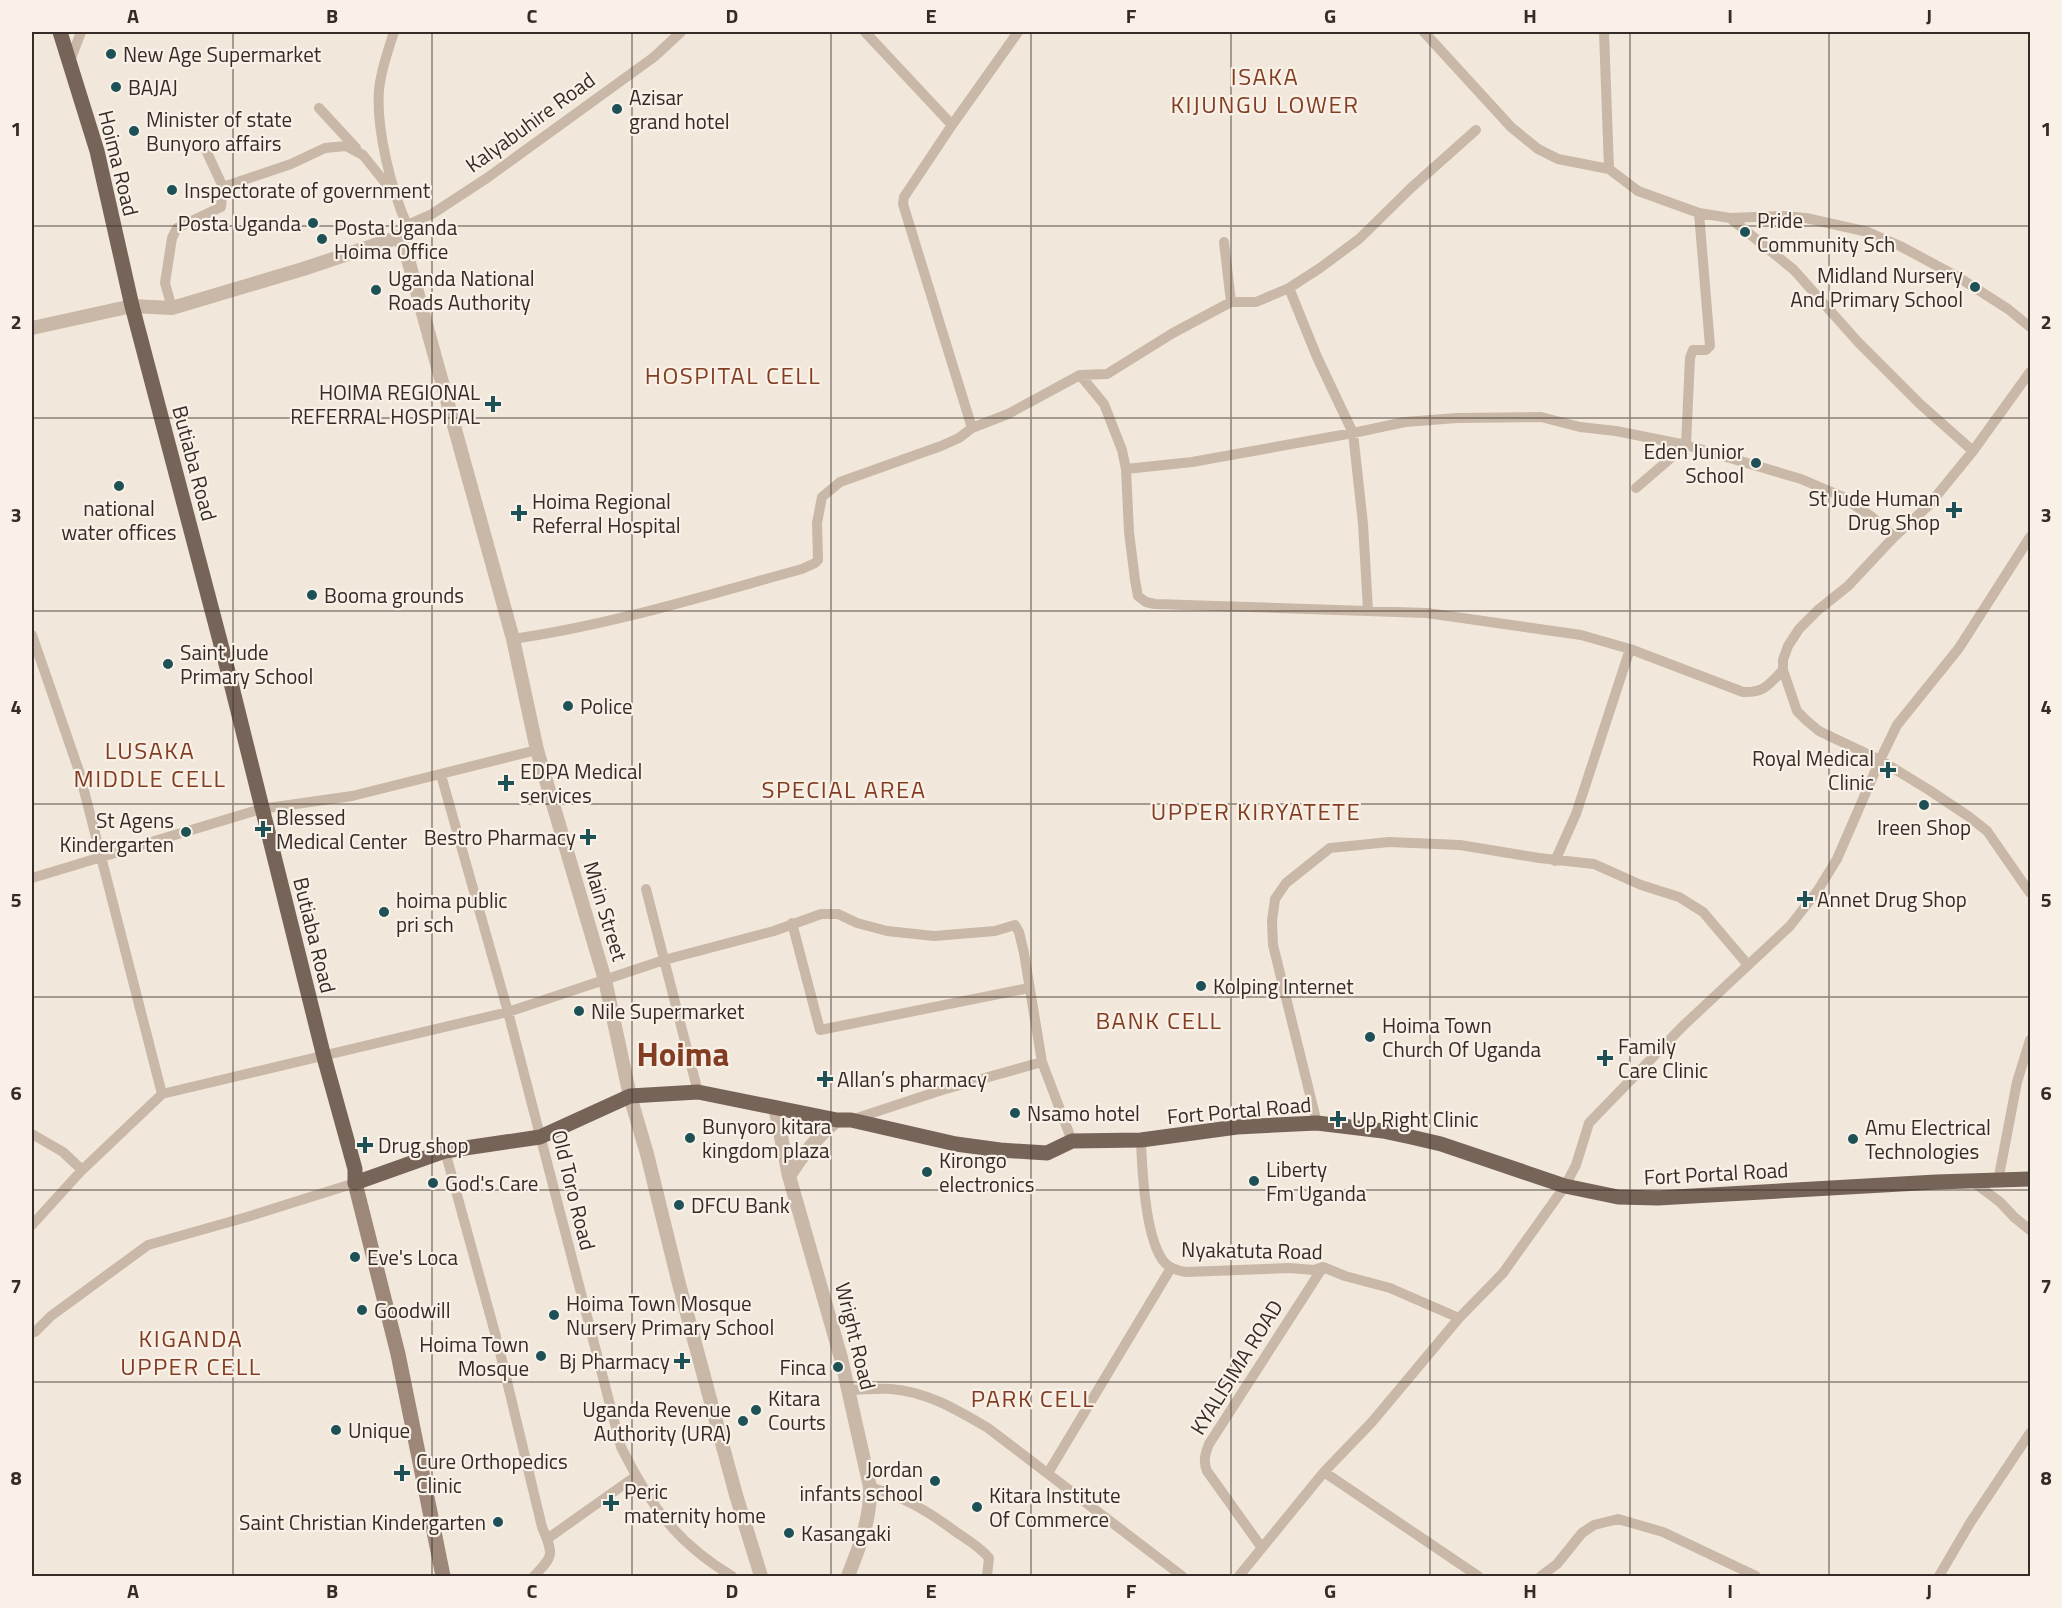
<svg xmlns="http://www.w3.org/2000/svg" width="2062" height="1608" viewBox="0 0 2062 1608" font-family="'Titillium Web',sans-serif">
<rect width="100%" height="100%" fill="#f1e8db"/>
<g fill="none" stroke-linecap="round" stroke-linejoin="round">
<path stroke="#c9b8a7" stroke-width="10" d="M394,32C388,51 381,69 379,90C376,129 391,189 407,225
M865,32L952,125
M1424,32L1511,127L1538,149L1558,159L1609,169L1638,191L1699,213L1730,218L1783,216L1806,218L1868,232L1900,246L1958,277L2008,309L2030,327
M1604,32L1609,169
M70,61L81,32
M319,108L356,148
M223,187L291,164L325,148L346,146L363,155L395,195
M1730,218L1794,270L1858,342L1920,404L1973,451
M399,237L405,232L407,225L432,214L487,178L654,57L681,32
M1224,242L1231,302
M1289,288L1317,357L1353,433L1363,524L1368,610
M172,308L165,283L172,238L177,228L221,207L223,187L205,148
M2030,372L1973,451L1929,505L1894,537L1848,586L1818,610L1799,629L1788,646L1783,660V670L1797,711L1807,721L1819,731L1880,760L1929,790L1968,816L1987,831L2030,893
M1080,375L1104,404L1122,450L1126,469L1129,532L1135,580L1138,596L1146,602L1155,604L1427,613L1581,635L1630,649L1743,692C1765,693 1769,684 1783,670
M972,428L903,204L904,197L952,125L1018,32
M1126,469L1192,462L1353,433L1405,422L1457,418L1541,417L1580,427L1616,431L1686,445L1801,479L1841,496L1872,517L1894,537
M1636,488L1686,445L1690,358L1693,350H1706L1710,346L1699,213
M32,635L79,771L162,1094
M513,639C611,625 707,595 802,569L815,563L818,560L817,523L822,497L840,482L941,446L959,438L972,428L1008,414L1080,375L1107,374L1173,333L1231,302H1256L1289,288L1320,268L1359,239L1412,187L1476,130
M441,775L508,1012L621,1447C651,1506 675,1542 732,1576
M1555,861L1576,814L1630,649
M32,878L261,809L352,796L537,750
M646,889L698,1092
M792,923L820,1030L1029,988
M851,1120L942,1090L1042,1062
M1317,1123L1273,945L1272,921L1275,899L1286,883L1330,848L1389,842L1460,845L1539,858L1594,864L1641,885L1679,897L1703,912L1748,965
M32,1134L63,1152L82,1170
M1141,1140C1142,1169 1145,1241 1165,1263C1171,1269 1179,1271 1186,1272L1289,1268L1314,1270L1323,1267L1345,1276L1390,1288L1459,1318
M445,1151L498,1344L542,1527C553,1554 555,1555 534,1576
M1972,1181L2000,1202L2014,1217L2030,1230
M1998,1181L2017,1082L2030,1040
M32,1225L82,1170L162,1094L508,1012L664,960L774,931L821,914H838L857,923L887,931L934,936L995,931L1015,925L1019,932L1024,953L1042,1062L1072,1141
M32,1332H35L51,1316L148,1245L247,1217L355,1183
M848,1390C862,1390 877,1388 891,1389C928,1392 957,1410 988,1428L1182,1576
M1324,1472L1478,1576
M1048,1473L1171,1268
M870,1487C904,1497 928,1511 956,1532C968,1540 980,1547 989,1558L987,1576
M547,1539L636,1476
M1262,1548L1207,1471C1203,1461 1205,1454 1209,1444L1323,1267
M1239,1576L1324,1472L1372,1422L1459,1318L1503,1273L1565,1186L1576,1165L1589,1123L1683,1026L1790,926L1818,890L1837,859L1880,760L1897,725L1959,648L2030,537
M1541,1576L1557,1564L1582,1533L1594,1525L1618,1519L1663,1532L1756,1576
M1939,1576L1970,1523L2030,1433"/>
<path stroke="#c9b8a7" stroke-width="14" d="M32,328L132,306L172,308L303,269L399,237L408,259L513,639L537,750L605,980L630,1096L647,1154L679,1284L736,1495L761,1576
M775,1107L789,1176L841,1358L870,1487C871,1519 859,1548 848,1576
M789,1176C802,1155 818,1136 837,1120"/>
<path stroke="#9d8778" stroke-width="15" d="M355,1183L398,1354L443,1576"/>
<path stroke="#776459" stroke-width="15" d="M60,32L97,151L132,306L230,679L324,1057L355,1169V1183L445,1151L540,1137L630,1096L698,1092L837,1120H851L956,1144L1000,1150L1047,1153L1072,1141L1141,1140L1237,1127L1317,1123L1383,1131L1411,1137L1441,1144L1565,1186L1618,1197L1658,1198L1936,1182L2030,1179"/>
</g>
<path fill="none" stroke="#362c27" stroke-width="1.5" stroke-opacity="0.55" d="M233,32V1576M432,32V1576M632,32V1576M831,32V1576M1031,32V1576M1231,32V1576M1430,32V1576M1630,32V1576M1829,32V1576M32,226H2030M32,418H2030M32,611H2030M32,804H2030M32,997H2030M32,1190H2030M32,1382H2030"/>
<g fill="#1e5156" stroke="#f9f1e7" stroke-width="2">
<circle cx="111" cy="54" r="6"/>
<circle cx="116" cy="87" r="6"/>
<circle cx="617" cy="109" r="6"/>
<circle cx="134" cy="131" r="6"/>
<circle cx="172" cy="190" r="6"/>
<circle cx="313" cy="223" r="6"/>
<circle cx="1745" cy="232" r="6"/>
<circle cx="322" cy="239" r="6"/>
<circle cx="1975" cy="287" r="6"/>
<circle cx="376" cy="290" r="6"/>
<path d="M490 395h6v6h6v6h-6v6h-6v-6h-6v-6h6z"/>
<circle cx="1756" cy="463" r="6"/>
<circle cx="119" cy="486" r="6"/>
<path d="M1951 501h6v6h6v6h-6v6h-6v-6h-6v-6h6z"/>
<path d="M516 504h6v6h6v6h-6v6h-6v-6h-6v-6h6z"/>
<circle cx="312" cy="595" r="6"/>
<circle cx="168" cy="664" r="6"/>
<circle cx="568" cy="706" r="6"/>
<path d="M1885 761h6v6h6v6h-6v6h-6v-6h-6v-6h6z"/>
<path d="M503 774h6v6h6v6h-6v6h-6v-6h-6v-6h6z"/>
<circle cx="1924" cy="805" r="6"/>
<path d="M260 820h6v6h6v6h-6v6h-6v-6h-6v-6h6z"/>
<circle cx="186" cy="832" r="6"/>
<path d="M585 828h6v6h6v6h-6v6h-6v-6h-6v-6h6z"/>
<path d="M1802 890h6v6h6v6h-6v6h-6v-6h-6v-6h6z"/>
<circle cx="384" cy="912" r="6"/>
<circle cx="1201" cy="986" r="6"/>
<circle cx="579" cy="1011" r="6"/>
<circle cx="1370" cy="1037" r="6"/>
<path d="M1602 1049h6v6h6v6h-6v6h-6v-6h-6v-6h6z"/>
<path d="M822 1070h6v6h6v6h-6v6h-6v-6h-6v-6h6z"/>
<circle cx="1015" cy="1113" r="6"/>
<path d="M1335 1110h6v6h6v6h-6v6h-6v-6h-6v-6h6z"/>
<circle cx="690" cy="1138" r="6"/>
<circle cx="1853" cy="1139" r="6"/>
<path d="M362 1136h6v6h6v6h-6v6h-6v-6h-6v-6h6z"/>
<circle cx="927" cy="1172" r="6"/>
<circle cx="1254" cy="1181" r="6"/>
<circle cx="433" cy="1183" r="6"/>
<circle cx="679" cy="1205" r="6"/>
<circle cx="355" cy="1257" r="6"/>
<circle cx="362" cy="1310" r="6"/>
<circle cx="554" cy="1315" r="6"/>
<circle cx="541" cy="1356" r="6"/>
<path d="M679 1352h6v6h6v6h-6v6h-6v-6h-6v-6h6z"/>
<circle cx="838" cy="1367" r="6"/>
<circle cx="756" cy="1410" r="6"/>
<circle cx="743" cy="1421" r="6"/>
<circle cx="336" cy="1430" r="6"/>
<path d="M399 1464h6v6h6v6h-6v6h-6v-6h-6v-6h6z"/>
<circle cx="935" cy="1481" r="6"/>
<path d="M608 1494h6v6h6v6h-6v6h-6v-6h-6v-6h6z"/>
<circle cx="977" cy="1507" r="6"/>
<circle cx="498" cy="1522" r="6"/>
<circle cx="789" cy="1533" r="6"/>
</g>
<g text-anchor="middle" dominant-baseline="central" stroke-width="4.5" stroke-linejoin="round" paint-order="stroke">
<g font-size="21" fill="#362c27" stroke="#f9f1e7" text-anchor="start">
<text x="123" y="54">New Age Supermarket</text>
<text x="128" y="87">BAJAJ</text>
<text x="629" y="97">Azisar<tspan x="629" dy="24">grand hotel</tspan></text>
<text x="146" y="119">Minister of state<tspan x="146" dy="24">Bunyoro affairs</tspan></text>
<text x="184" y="190">Inspectorate of government</text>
<text x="1757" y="220">Pride<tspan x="1757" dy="24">Community Sch</tspan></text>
<text x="301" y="223" text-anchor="end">Posta Uganda</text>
<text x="334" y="227">Posta Uganda<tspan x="334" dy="24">Hoima Office</tspan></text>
<text x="1963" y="275" text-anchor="end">Midland Nursery<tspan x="1963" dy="24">And Primary School</tspan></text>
<text x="388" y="278">Uganda National<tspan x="388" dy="24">Roads Authority</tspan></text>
<text x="480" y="392" text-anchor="end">HOIMA REGIONAL<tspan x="480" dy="24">REFERRAL HOSPITAL</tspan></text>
<text x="1744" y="451" text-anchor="end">Eden Junior<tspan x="1744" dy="24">School</tspan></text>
<text x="1940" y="498" text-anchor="end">St Jude Human<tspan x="1940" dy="24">Drug Shop</tspan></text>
<text x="532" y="501">Hoima Regional<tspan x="532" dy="24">Referral Hospital</tspan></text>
<text x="119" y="508" text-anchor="middle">national<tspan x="119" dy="24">water offices</tspan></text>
<text x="324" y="595">Booma grounds</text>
<text x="180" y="652">Saint Jude<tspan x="180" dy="24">Primary School</tspan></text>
<text x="580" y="706">Police</text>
<text x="1874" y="758" text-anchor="end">Royal Medical<tspan x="1874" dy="24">Clinic</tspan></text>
<text x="520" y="771">EDPA Medical<tspan x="520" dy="24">services</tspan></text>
<text x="276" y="817">Blessed<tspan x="276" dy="24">Medical Center</tspan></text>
<text x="174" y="820" text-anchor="end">St Agens<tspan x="174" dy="24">Kindergarten</tspan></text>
<text x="1924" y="827" text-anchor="middle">Ireen Shop</text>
<text x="576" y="837" text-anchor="end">Bestro Pharmacy</text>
<text x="1817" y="899">Annet Drug Shop</text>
<text x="396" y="900">hoima public<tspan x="396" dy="24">pri sch</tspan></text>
<text x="1213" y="986">Kolping Internet</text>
<text x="591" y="1011">Nile Supermarket</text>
<text x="1382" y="1025">Hoima Town<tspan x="1382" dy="24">Church Of Uganda</tspan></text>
<text x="1618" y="1046">Family<tspan x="1618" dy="24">Care Clinic</tspan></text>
<text x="837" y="1079">Allan’s pharmacy</text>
<text x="1027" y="1113">Nsamo hotel</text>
<text x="1352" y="1119">Up Right Clinic</text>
<text x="702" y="1126">Bunyoro kitara<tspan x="702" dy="24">kingdom plaza</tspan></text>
<text x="1865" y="1127">Amu Electrical<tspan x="1865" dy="24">Technologies</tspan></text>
<text x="378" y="1145">Drug shop</text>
<text x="939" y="1160">Kirongo<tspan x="939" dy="24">electronics</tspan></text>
<text x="1266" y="1169">Liberty<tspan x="1266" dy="24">Fm Uganda</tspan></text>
<text x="445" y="1183">God's Care</text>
<text x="691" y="1205">DFCU Bank</text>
<text x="367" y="1257">Eve's Loca</text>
<text x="566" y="1303">Hoima Town Mosque<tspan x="566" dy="24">Nursery Primary School</tspan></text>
<text x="374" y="1310">Goodwill</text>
<text x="529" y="1344" text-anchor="end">Hoima Town<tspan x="529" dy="24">Mosque</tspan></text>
<text x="670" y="1361" text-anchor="end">Bj Pharmacy</text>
<text x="826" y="1367" text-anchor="end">Finca</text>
<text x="768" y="1398">Kitara<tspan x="768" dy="24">Courts</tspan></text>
<text x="731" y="1409" text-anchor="end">Uganda Revenue<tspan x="731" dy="24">Authority (URA)</tspan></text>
<text x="348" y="1430">Unique</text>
<text x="416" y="1461">Cure Orthopedics<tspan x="416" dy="24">Clinic</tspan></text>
<text x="923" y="1469" text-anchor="end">Jordan<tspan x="923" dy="24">infants school</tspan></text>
<text x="624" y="1491">Peric<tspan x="624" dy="24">maternity home</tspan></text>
<text x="989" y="1495">Kitara Institute<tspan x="989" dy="24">Of Commerce</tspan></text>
<text x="486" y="1522" text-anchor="end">Saint Christian Kindergarten</text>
<text x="801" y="1533">Kasangaki</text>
</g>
<g font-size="21" fill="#362c27" stroke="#f9f1e7">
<text transform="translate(530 122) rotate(-36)">Kalyabuhire Road</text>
<text transform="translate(119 163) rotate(76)">Hoima Road</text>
<text transform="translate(195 463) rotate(75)">Butiaba Road</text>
<text transform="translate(606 911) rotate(73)">Main Street</text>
<text transform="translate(315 935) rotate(76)">Butiaba Road</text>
<text transform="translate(1239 1110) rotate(-5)">Fort Portal Road</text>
<text transform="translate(1716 1173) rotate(-3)">Fort Portal Road</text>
<text transform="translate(574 1190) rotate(76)">Old Toro Road</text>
<text transform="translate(1252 1250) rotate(1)">Nyakatuta Road</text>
<text transform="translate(856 1336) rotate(76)">Wright Road</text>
<text transform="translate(1236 1367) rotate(-58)">KYALISIMA ROAD</text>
</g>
<g font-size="24" letter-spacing="1.5" fill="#833d22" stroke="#f9f1e7">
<text x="1265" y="76">ISAKA<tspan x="1265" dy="28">KIJUNGU LOWER</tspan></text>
<text x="733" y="375">HOSPITAL CELL</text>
<text x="150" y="750">LUSAKA<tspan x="150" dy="28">MIDDLE CELL</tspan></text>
<text x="844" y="789">SPECIAL AREA</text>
<text x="1256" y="811">UPPER KIRYATETE</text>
<text x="1159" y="1020">BANK CELL</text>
<text x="191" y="1338">KIGANDA<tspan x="191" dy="28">UPPER CELL</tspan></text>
<text x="1033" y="1398">PARK CELL</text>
</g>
<g font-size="33" font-weight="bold" fill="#833d22" stroke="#f9f1e7">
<text x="683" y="1054">Hoima</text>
</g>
</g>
<rect width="2062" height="1608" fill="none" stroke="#f9f1e7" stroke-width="66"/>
<rect x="33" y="33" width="1996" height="1542" fill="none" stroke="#362c27" stroke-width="2"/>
<g font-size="20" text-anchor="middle" font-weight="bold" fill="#362c27">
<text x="133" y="23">A</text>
<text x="332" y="23">B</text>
<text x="532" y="23">C</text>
<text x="732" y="23">D</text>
<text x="931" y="23">E</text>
<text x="1131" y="23">F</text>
<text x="1330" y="23">G</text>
<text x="1530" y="23">H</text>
<text x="1730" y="23">I</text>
<text x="1929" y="23">J</text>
<text x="16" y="136">1</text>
<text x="2046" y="136">1</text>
<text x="16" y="329">2</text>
<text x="2046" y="329">2</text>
<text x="16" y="522">3</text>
<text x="2046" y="522">3</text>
<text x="16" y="714">4</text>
<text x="2046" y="714">4</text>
<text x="16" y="907">5</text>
<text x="2046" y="907">5</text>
<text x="16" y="1100">6</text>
<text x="2046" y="1100">6</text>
<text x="16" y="1293">7</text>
<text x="2046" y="1293">7</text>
<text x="16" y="1485">8</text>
<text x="2046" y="1485">8</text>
<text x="133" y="1598">A</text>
<text x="332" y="1598">B</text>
<text x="532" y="1598">C</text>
<text x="732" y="1598">D</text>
<text x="931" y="1598">E</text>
<text x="1131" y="1598">F</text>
<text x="1330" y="1598">G</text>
<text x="1530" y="1598">H</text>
<text x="1730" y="1598">I</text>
<text x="1929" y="1598">J</text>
</g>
</svg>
